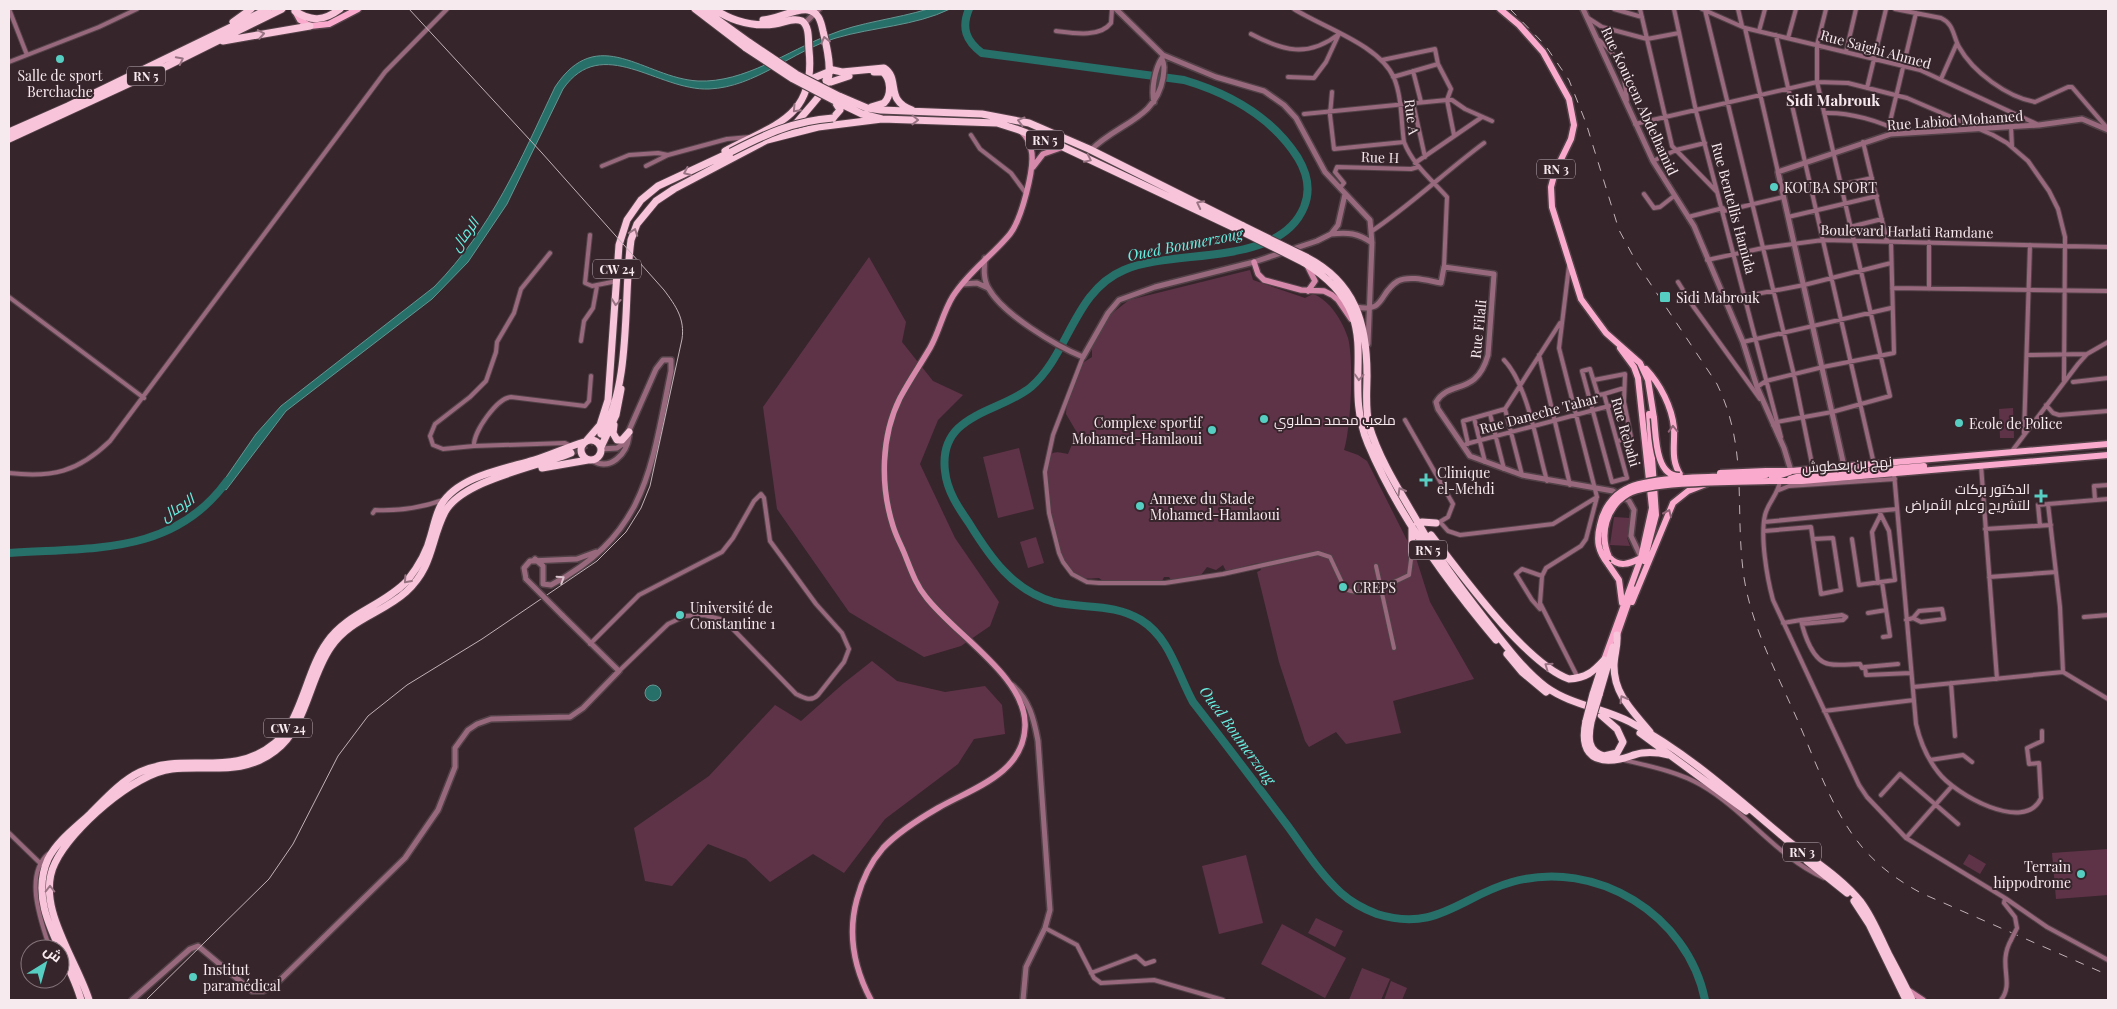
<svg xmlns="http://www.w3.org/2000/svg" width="2117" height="1009" viewBox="0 0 2117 1009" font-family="'Playfair Display',Cairo,serif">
<rect width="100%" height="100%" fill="#37252c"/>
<path fill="#5f3347" d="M869,257L906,322L902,342L933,381L963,395L938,420L920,464L955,538L999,602L990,626L961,646L924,657L849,612L777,509L763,407Z
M1250,270L1253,280L1305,298L1313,294C1330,300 1343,322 1348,338C1354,360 1351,428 1344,450L1358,455L1367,461L1416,558L1430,602L1474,679L1393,701L1401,733L1346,744L1336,732L1309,747L1305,741L1279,662L1257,572L1261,570L1258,563L1226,571L1223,565L1216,570L1207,567L1201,575L1171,580L1169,577H1164L1162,581L1154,583L1104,582L1099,578C1088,579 1079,579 1070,571C1059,561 1039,465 1050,455C1055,450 1062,453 1068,454L1073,442H1076L1079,436L1066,414L1067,400L1081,364L1092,357V347L1110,315L1129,300Z
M2013,408L2014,438H2000L1999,409Z
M1019,448L1034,509L998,518L983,457Z
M1614,517L1630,518L1627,538L1630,546L1610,545Z
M1036,537L1044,563L1028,568L1020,542Z
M872,661L897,681L945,692L985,686L1002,705L1005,734L974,739L958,764L885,819L844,873L813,854L770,882L746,859L708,844L672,886L645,881L634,828L709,776L775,705L801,721L844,683Z
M2108,849V895L2056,899L2052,853Z
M1969,854L1986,864L1980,874L1963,864Z
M1246,855L1263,923L1219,934L1202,866Z
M1316,918L1343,931L1335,947L1308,933Z
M1282,924L1346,958L1325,998L1261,964Z
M1362,968L1390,979L1381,1000H1349Z
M1391,981L1407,988L1402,1000H1384Z"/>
<path fill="#267069" stroke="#659591" d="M928,9H950C915,26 873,27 836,38C792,51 756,87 709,89C658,91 602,33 563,89L507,204L468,262L432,299L286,411L226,490L220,486L256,434L281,406L434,287C492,228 520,161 555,87C598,22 644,78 698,81C745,83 787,51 829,35C860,22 896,19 928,9Z
M645 693a8 8 0 1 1 16 0a8 8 0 1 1-16 0Z"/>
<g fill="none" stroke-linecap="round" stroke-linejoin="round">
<path stroke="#267069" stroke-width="8" d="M969,9C961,28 966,41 982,53L1184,80C1228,93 1272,117 1298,158C1307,173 1311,190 1304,207C1279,268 1174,248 1124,270C1074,291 1069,354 1031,387C1000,413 938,413 945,471C947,491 958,507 969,523C990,557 1013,591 1054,602C1084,609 1114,603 1141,620C1170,638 1177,673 1193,702C1225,743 1256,784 1287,825C1304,848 1320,874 1341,893C1351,902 1364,909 1377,914C1437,933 1461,896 1512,882C1596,858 1688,915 1705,1000
M9,553C91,547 173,556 227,481"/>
<path stroke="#544349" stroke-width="7" stroke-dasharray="7 3.5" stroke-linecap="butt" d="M571,453L589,444L601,434"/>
<g stroke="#524147" stroke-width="6">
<path id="minor" d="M9,9L27,55
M1294,9C1322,27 1380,45 1394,78C1402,97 1401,122 1404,142C1413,165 1431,179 1447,197L1444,267
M1614,9L1642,17
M1640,9L1672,146L1717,192
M1674,9L1696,111L1781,437
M1702,9L1745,28L1920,70L2039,125
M1738,9L1742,26
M1895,9L1941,18C1954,24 1953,36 1959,47C1973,72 2007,97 2035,102L2068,87H2072L2108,129
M1705,10L1794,375L1813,469
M1588,18L1602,27L1647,39L1679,33
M1745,28L1778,172
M1056,31C1072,33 1100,38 1111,23L1112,9
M1759,31L1765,9
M1251,34C1283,51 1308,58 1339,34
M1776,35L1874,464
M1788,38L1796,9
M1599,40C1621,58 1624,73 1627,100
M1846,52L1856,9
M1382,60L1435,49L1438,64L1451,89L1447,100H1452L1465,109L1492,121
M9,62L99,27L137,9
M1413,71L1421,102
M1288,77L1314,78L1326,62L1338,36
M1393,77L1438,64
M1941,79L1957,43
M1867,88L1886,9
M1332,92L1330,115L1334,149L1404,142
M1413,103L1425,157
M1824,113C1850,112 1880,121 1903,133
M1304,114L1447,100L1454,135
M1635,124L1817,82L1848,83L1907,98L1993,135L2007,143L2028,161L2049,191L2058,209L2065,237L2064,381
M1889,126L1916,13
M2011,127L2012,147
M971,135L980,149L1011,173L1025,192
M1863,142L1887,241
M1653,161L1676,150L1705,143
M1415,163L1482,117
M602,166L629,155L658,153L668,155L727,139L750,137
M646,166L668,155
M1840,185L1872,178
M1340,188L1344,183L1335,172L1337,167L1411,169L1418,167
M1644,194L1654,208L1660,207L1674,196
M1724,211L1783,197
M1688,217L1723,208
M1788,217L1877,196
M1850,227L1882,219
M1372,231C1412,204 1446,171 1484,143
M590,235L585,283L592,286L617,281
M1929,242V289
M550,253L521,289L514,313L497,342L496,352L486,381L470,397L435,424L430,436L433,445L443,449L474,446L565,443L571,446
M1707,260L1763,248L1823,240L2108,247
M1569,266L1559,348L1597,497L1586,539L1581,546L1546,568L1542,576L1540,603L1578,678
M1678,282L1693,306L1760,399
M1892,288L2108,291
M9,297L144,398
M1725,300L1804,285L1891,263
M581,341L584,321L593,308L597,286
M1743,342L1891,308
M1539,355L1570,485
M2027,355L2087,354
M1083,357L1053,435L1045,472L1049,513L1059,553L1063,562L1072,574L1087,582L1099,583H1165L1223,574L1318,553L1330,557L1345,589C1362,598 1393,583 1409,575L1412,552
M1504,360C1528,385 1537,446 1547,481
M1590,369L1598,395L1604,394L1627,478L1612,482L1582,371Z
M1594,380L1625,374L1624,402L1631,437L1618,441
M2073,382L2108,378
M1757,387L1766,381L1823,367L1894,353L1891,242
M1604,394L1624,388
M2046,405L2053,413L2059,415L2108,411
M1505,409L1522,475
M1490,414L1504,469
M1474,418L1485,462
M1405,420L1453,504L1448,517L1438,523
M1773,425L1777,422L1832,412L1890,396L1817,82V45L1826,9
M2024,433L2030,245
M1466,444L1624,402
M1468,444L1463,421L1505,409L1560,323
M474,446C473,432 497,398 511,397L585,406L589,401L591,376
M2012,451L2078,364L2087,354L2108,342
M1981,465L1997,679
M9,473C52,478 78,472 110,441L385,72L447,9
M1894,473L1916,724C1920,741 1927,758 1938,772C1954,794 2025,834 2041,798L2039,763L2029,764L2027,748L2042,741V731
M1780,480C1779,494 1768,502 1765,515C1760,537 1767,578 1773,600L1859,785L1867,797L1906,838L2005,898L2047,927L2108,960
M1779,490L1789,486L1895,479
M2095,500L2094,486L2108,485
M373,513L375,510C399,511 421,508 443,500
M1440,522L1448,531L1460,535L1553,524L1597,497
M1764,522L1897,509
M2040,526L2038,505L2048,504
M1985,529L2051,525
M1764,531L1811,527L1821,594L1841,590L1833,538L1813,539
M1852,539L1859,585L1895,580L1889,531L1879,511
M1376,566L1394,648
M1989,577L2056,572
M1882,582L1890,636L1883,637
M1878,583L1872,532L1880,516
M1540,609L1532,600L1516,574L1522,569L1542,576
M1868,613L1886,610
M2084,617L2108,615
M1801,620L1842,615L1846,617L1843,620L1802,624
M1906,620L1913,618L1921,622L1944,619L1942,609L1919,611L1913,618
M1783,623L1801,620C1804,634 1813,662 1829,664C1839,666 1850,664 1860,664L1862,668L1865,667L1866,675L1911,673
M590,644L639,595L722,552L733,538L754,501L761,494L764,498L770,541L816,604L842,633L849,649L844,662L818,695C811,702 804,698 796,694L729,625L720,619L704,615L685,616L668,624L619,671
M1865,667L1898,664
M2063,672L2060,607L2048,504L2108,499
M1951,683L1955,736
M1913,687L2063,672L2108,699
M1824,711L1914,700
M1624,760C1649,766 1679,772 1701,785C1746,811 1777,857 1824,878
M1930,760L1963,755L1972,762
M1881,795L1900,774L1958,824
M9,833L41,864
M1906,838L1952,786
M48,854C23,876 42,924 50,949
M2005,898L2004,903L2015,917L2017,928
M1045,928L1077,945L1094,978L1101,983L1154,980L1223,1000
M1091,973L1136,956L1145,964L1154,961
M2001,1000C2015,982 1997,965 2011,940"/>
</g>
<g stroke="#524147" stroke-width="8">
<path id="tertiary" d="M1116,9L1163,55L1216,77L1264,91L1284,105L1296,118L1325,172L1370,220L1372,243L1368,344
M1583,9L1653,161L1694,226L1743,342L1757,387L1784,448L1791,471
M805,23L819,9
M1154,102C1151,90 1155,68 1162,58
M1091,150C1118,123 1156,119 1163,78C1164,70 1165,65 1162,59
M1331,234C1348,232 1358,233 1372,243
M985,258C984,268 983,280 989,289C1003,314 1056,346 1083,357L1108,313L1119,300L1155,287L1254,262L1317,241L1331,234L1338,225L1345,194
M962,284L977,283L988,288
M1356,307C1386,313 1378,293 1398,281C1410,275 1429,281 1441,283L1444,267L1494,274L1488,355C1476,397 1450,379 1436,402L1438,409L1470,456L1522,475L1613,491L1629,501L1634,510L1631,536L1641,557
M592,460C610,472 627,454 629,436
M1844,466L1778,172L1891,134L2039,125L2082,119L2108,130
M535,559L543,566V584L551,585C647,534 651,468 671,371V360H663L656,369L623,444L617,448L601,449
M526,579L524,568L530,561L577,559L596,552
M1012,685C1029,699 1034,719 1038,741L1050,910L1045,928L1026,967L1023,1000
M132,1000L190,949L198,946L252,991H263L277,983L405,858L438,810L455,767V748L468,730L477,724L491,719L570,717L583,708L619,671L562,615"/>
</g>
<g stroke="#524147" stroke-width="8">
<path id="secondary" d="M1033,167L1043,154L1063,147
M1254,262L1258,274L1264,280L1301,290L1324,291L1332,295L1338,300L1351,319
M1308,291L1315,281L1308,267
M1908,990L1923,1000
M871,1000C854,968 847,935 857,899C862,880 870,863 883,848C898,832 919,819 938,808C973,788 1023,774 1025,727C1028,678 954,634 926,597C916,585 911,570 905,555C901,545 896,536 893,526C880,485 881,436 900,398C909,381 920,365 930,348C939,332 943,312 953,296C969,271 992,256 1010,234C1021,220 1036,166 1031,149C1030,142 1026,136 1021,131"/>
</g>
<g stroke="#524147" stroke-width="9">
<path id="primary" d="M1500,9L1519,25L1543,52L1569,99L1574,125L1571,139L1555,172L1551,187L1552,207L1581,299L1606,333L1640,363L1648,380L1654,418
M295,11L300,20L310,26L329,24L358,9
M1646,369C1660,384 1672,407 1674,428C1675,446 1670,459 1681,476
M1766,471H1791L2108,444
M1766,475H1781L1790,472
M1790,479L1797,477L1924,466
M1769,481H1802L2108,455
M1609,557C1619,568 1629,564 1641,558
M1644,561L1656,515L1649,414
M1608,564L1619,580L1622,603
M1632,602L1673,503L1688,491L1706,484
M1617,635L1633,589
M1604,660L1641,558L1652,508L1638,378L1634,367L1620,348"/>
</g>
<g stroke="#524147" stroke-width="9">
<path id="trunk" d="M695,9L746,48
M703,9L750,43
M714,9C732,21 753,27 775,24C784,23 793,17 802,21C810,27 808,40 809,50C816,117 776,124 725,151
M295,11C311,22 324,21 340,9
M763,20C778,19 795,8 808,10C819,12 821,22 823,31C837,87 828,84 794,126
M233,22L251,9
M223,41L310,26
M809,80L833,70L842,72L884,68C901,79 884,100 912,110
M826,80L831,82L849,76
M839,96L867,108L881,110L982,114L1029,123L1089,149L1243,226
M835,101L862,114L882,119L997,123L1019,130L1063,147L1241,231
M871,107L884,103C892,95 891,79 883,72H874
M833,118L840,110L835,102
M9,132L68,106L268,9
M9,139L167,66L282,9
M1306,257C1355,282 1367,323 1367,375C1367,391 1365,408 1369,425C1379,461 1406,501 1424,533C1445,568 1470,600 1495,632C1510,651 1526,672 1546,687C1571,705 1603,708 1630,722C1688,753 1737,798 1787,840C1812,860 1841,877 1861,902C1873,918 1880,937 1889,955C1897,970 1905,985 1912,1000
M1303,262C1393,317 1338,372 1368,444C1397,513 1448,583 1496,640
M614,425L613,433L617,440H622L629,432
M601,434C632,386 623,296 631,240L637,224L656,201L674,189L767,140L818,127L882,119
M581 450a10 10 0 1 1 20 0a10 10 0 1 1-20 0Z
M587,440L600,425L608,400L619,245L627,220L641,200L658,186L731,152
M601,447L616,415L621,389
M542,468L588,460
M1422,522L1436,523
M1412,526V552L1422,549L1429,553
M1431,535C1461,574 1525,663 1569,679C1586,678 1593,672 1604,660
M1617,635C1618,646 1614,655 1614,666C1614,695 1633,711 1650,732
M1507,654L1522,672L1546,692
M1593,694L1603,663
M1599,695L1613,647
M1586,721C1580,748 1589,765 1620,759C1627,758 1634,754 1642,753C1650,752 1661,753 1669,755
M1591,722C1588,737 1587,751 1604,756L1617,753L1623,742L1617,729L1601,715
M1640,733L1746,811
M1807,861L1847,893
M1854,901L1869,924L1906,1000
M81,1000C69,955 26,908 48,859C57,841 76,827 90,814C105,799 121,781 140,772C185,751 232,779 275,743C302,720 306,671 327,642C347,613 383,606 407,581C418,567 427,552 431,535C434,525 436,514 441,505C458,476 504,469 534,460C551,455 567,447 584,442
M89,1000C77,960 34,905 55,863C71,829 134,773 172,769C209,765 243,776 275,751C307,727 309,678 331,647C350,619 383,613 406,592C434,566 430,541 445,512C462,480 537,467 571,453"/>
</g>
<use href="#minor" stroke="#98687c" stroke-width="4"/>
<use href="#tertiary" stroke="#98687c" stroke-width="5"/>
<use href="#secondary" stroke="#d689aa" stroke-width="5.5"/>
<use href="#primary" stroke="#faaacc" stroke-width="6"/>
<use href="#trunk" stroke="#f8c4da" stroke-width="7"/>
<path stroke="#c0b2b7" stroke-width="1" d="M146,1000L269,879L293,844L338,756L368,716L407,685L482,639L597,561L626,532L641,508L650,486L682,339C685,319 676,306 664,290L542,153L409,9"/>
<path stroke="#c0b2b7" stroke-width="1" stroke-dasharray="9 9" stroke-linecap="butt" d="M1510,9L1545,45L1569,80L1586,123L1619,230L1638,265L1717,384C1748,448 1735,503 1743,570C1749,622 1776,671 1797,719C1816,762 1832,811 1862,847C1879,867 1899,881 1921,893L2108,975"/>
<g stroke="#524147" stroke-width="6" stroke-linecap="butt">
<path id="minor-bridge" d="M2011,940L2017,928"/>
</g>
<g stroke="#524147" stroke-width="8" stroke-linecap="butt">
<path id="tertiary-bridge" d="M526,579L562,615"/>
</g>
<g stroke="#524147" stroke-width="9" stroke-linecap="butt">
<path id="primary-bridge" d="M1654,418C1656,435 1655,477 1680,476
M1720,473L1766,471
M1609,557C1599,534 1606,507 1628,494C1651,481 1738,482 1769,481
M1608,564C1598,551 1596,541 1600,525C1603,510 1612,496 1626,489C1651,475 1734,477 1766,475"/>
</g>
<g stroke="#524147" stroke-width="9" stroke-linecap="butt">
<path id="trunk-bridge" d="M750,43L796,74L839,96
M746,48L793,79L835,101
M731,152C766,134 793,121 833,118
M1243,226L1306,257
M1241,231L1303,262
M1586,721L1593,694
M1591,722L1599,695"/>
</g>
<use href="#minor-bridge" stroke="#98687c" stroke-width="4"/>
<use href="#tertiary-bridge" stroke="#98687c" stroke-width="5"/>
<use href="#primary-bridge" stroke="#faaacc" stroke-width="6"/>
<use href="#trunk-bridge" stroke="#f8c4da" stroke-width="7"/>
</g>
<defs><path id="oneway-chevron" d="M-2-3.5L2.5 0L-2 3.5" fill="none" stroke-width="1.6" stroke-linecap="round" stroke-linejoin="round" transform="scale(1.25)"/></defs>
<g stroke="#987483">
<use href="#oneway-chevron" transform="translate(261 34) rotate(-10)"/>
<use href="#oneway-chevron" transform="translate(825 40) rotate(-104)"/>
<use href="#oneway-chevron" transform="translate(180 60) rotate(-27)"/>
<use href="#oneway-chevron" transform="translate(796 109) rotate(133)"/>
<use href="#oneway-chevron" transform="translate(915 120) rotate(1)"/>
<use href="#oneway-chevron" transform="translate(1021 121) rotate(-165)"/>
<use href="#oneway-chevron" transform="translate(1088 159) rotate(26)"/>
<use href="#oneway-chevron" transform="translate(687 172) rotate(156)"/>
<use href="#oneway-chevron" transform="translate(1200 204) rotate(-153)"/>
<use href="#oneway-chevron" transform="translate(634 232) rotate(-70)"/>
<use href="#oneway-chevron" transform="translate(616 302) rotate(96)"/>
<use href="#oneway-chevron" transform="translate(1359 377) rotate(93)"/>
<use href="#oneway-chevron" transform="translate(1401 491) rotate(-120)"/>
<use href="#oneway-chevron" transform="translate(407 580) rotate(132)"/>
<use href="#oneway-chevron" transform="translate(1548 666) rotate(-145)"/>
<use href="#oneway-chevron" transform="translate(1623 699) rotate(-120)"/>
<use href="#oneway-chevron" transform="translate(50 889) rotate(-90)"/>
</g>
<g stroke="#8f6174">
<use href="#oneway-chevron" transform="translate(1673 429) rotate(-92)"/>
<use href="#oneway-chevron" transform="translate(1668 513) rotate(-66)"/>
</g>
<use stroke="#dac3cc" href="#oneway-chevron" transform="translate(561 579) rotate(-33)"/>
<g fill="#57cec2" stroke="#37252c" stroke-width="2">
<circle cx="60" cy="59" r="5"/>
<circle cx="1774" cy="187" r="5"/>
<rect x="1659" y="291" width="12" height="12" rx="2.5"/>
<circle cx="1264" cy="419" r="5"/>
<circle cx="1959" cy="423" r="5"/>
<circle cx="1212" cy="430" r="5"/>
<path d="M1423.5 472.5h5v5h5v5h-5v5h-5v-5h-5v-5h5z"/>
<path d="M2038.5 488.5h5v5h5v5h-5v5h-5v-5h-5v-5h5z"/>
<circle cx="1140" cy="506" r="5"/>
<circle cx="1343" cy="587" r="5"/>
<circle cx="680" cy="615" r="5"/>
<circle cx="2081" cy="874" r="5"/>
<circle cx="193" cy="977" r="5"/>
</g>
<g text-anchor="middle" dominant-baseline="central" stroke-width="4" stroke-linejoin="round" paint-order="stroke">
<g fill="#37252c" stroke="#bdafb4" stroke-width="1">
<rect x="127" y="66.5" width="38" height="19" rx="4"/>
<rect x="1026" y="130.5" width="38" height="19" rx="4"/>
<rect x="1537" y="159.5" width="38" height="19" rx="4"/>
<rect x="593" y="259.5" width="48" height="19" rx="4"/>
<rect x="1409" y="540.5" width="38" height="19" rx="4"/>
<rect x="264" y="718.5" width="48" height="19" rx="4"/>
<rect x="1783" y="842.5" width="38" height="19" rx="4"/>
</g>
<g font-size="12" font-weight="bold" fill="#f7eaef">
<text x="146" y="76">RN 5</text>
<text x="1045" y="140">RN 5</text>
<text x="1556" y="169">RN 3</text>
<text x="617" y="269">CW 24</text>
<text x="1428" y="550">RN 5</text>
<text x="288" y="728">CW 24</text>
<text x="1802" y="852">RN 3</text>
</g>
<g font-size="14" fill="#f7eaef" stroke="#37252c">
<text transform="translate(1876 49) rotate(15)">Rue Saighi Ahmed</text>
<text transform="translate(1640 101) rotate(65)">Rue Kouicem Abdelhamid</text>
<text transform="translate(1412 117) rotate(83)">Rue A</text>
<text transform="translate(1955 120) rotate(-4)">Rue Labiod Mohamed</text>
<text transform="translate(1380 157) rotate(2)">Rue H</text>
<text transform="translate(1734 208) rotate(75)">Rue Bentellis Hamida</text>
<text transform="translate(1907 231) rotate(1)">Boulevard Harlati Ramdane</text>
<text transform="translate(1478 329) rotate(-84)">Rue Filali</text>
<text transform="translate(1539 413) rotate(-15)">Rue Daneche Tahar</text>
<text transform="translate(1626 432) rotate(74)">Rue Rebahi</text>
<text transform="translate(1847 464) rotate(-4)">نهج بن بعطوش</text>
</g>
<g font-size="14" fill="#f7eaef" stroke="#37252c" text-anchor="start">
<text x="60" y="75" text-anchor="middle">Salle de sport<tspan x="60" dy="16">Berchache</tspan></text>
<text x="1784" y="187">KOUBA SPORT</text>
<text x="1676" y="297">Sidi Mabrouk</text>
<text x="1274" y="419">ملعب محمد حملاوي</text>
<text x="1202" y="422" text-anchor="end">Complexe sportif<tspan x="1202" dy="16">Mohamed-Hamlaoui</tspan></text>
<text x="1969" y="423">Ecole de Police</text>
<text x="1437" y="472">Clinique<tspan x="1437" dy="16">el-Mehdi</tspan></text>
<text x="2030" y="488" text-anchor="end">الدكتور بركات<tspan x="2030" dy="16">للتشريح وعلم الأمراض</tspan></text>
<text x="1150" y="498">Annexe du Stade<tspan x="1150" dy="16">Mohamed-Hamlaoui</tspan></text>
<text x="1353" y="587">CREPS</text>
<text x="690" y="607">Université de<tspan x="690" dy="16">Constantine 1</tspan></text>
<text x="2071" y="866" text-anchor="end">Terrain<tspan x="2071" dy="16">hippodrome</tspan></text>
<text x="203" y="969">Institut<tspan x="203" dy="16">paramédical</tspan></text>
</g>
<g font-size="15" font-weight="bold" fill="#f7eaef" stroke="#37252c">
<text x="1833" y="100">Sidi Mabrouk</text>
</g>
<g font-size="15" font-style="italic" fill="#68f0e2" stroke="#37252c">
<text transform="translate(464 234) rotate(-54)">الرمال</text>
<text transform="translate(1185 244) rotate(-11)">Oued Boumerzoug</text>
<text transform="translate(177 507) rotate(-33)">الرمال</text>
<text transform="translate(1238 735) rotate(54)">Oued Boumerzoug</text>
</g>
</g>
<rect width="2117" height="1009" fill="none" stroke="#f7eaef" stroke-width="20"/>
<g transform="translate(45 964) rotate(37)"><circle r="24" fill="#37252c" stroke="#84747a"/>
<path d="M0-4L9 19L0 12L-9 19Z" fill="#57cec2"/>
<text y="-8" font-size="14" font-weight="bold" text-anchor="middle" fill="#f7eaef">ش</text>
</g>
</svg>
